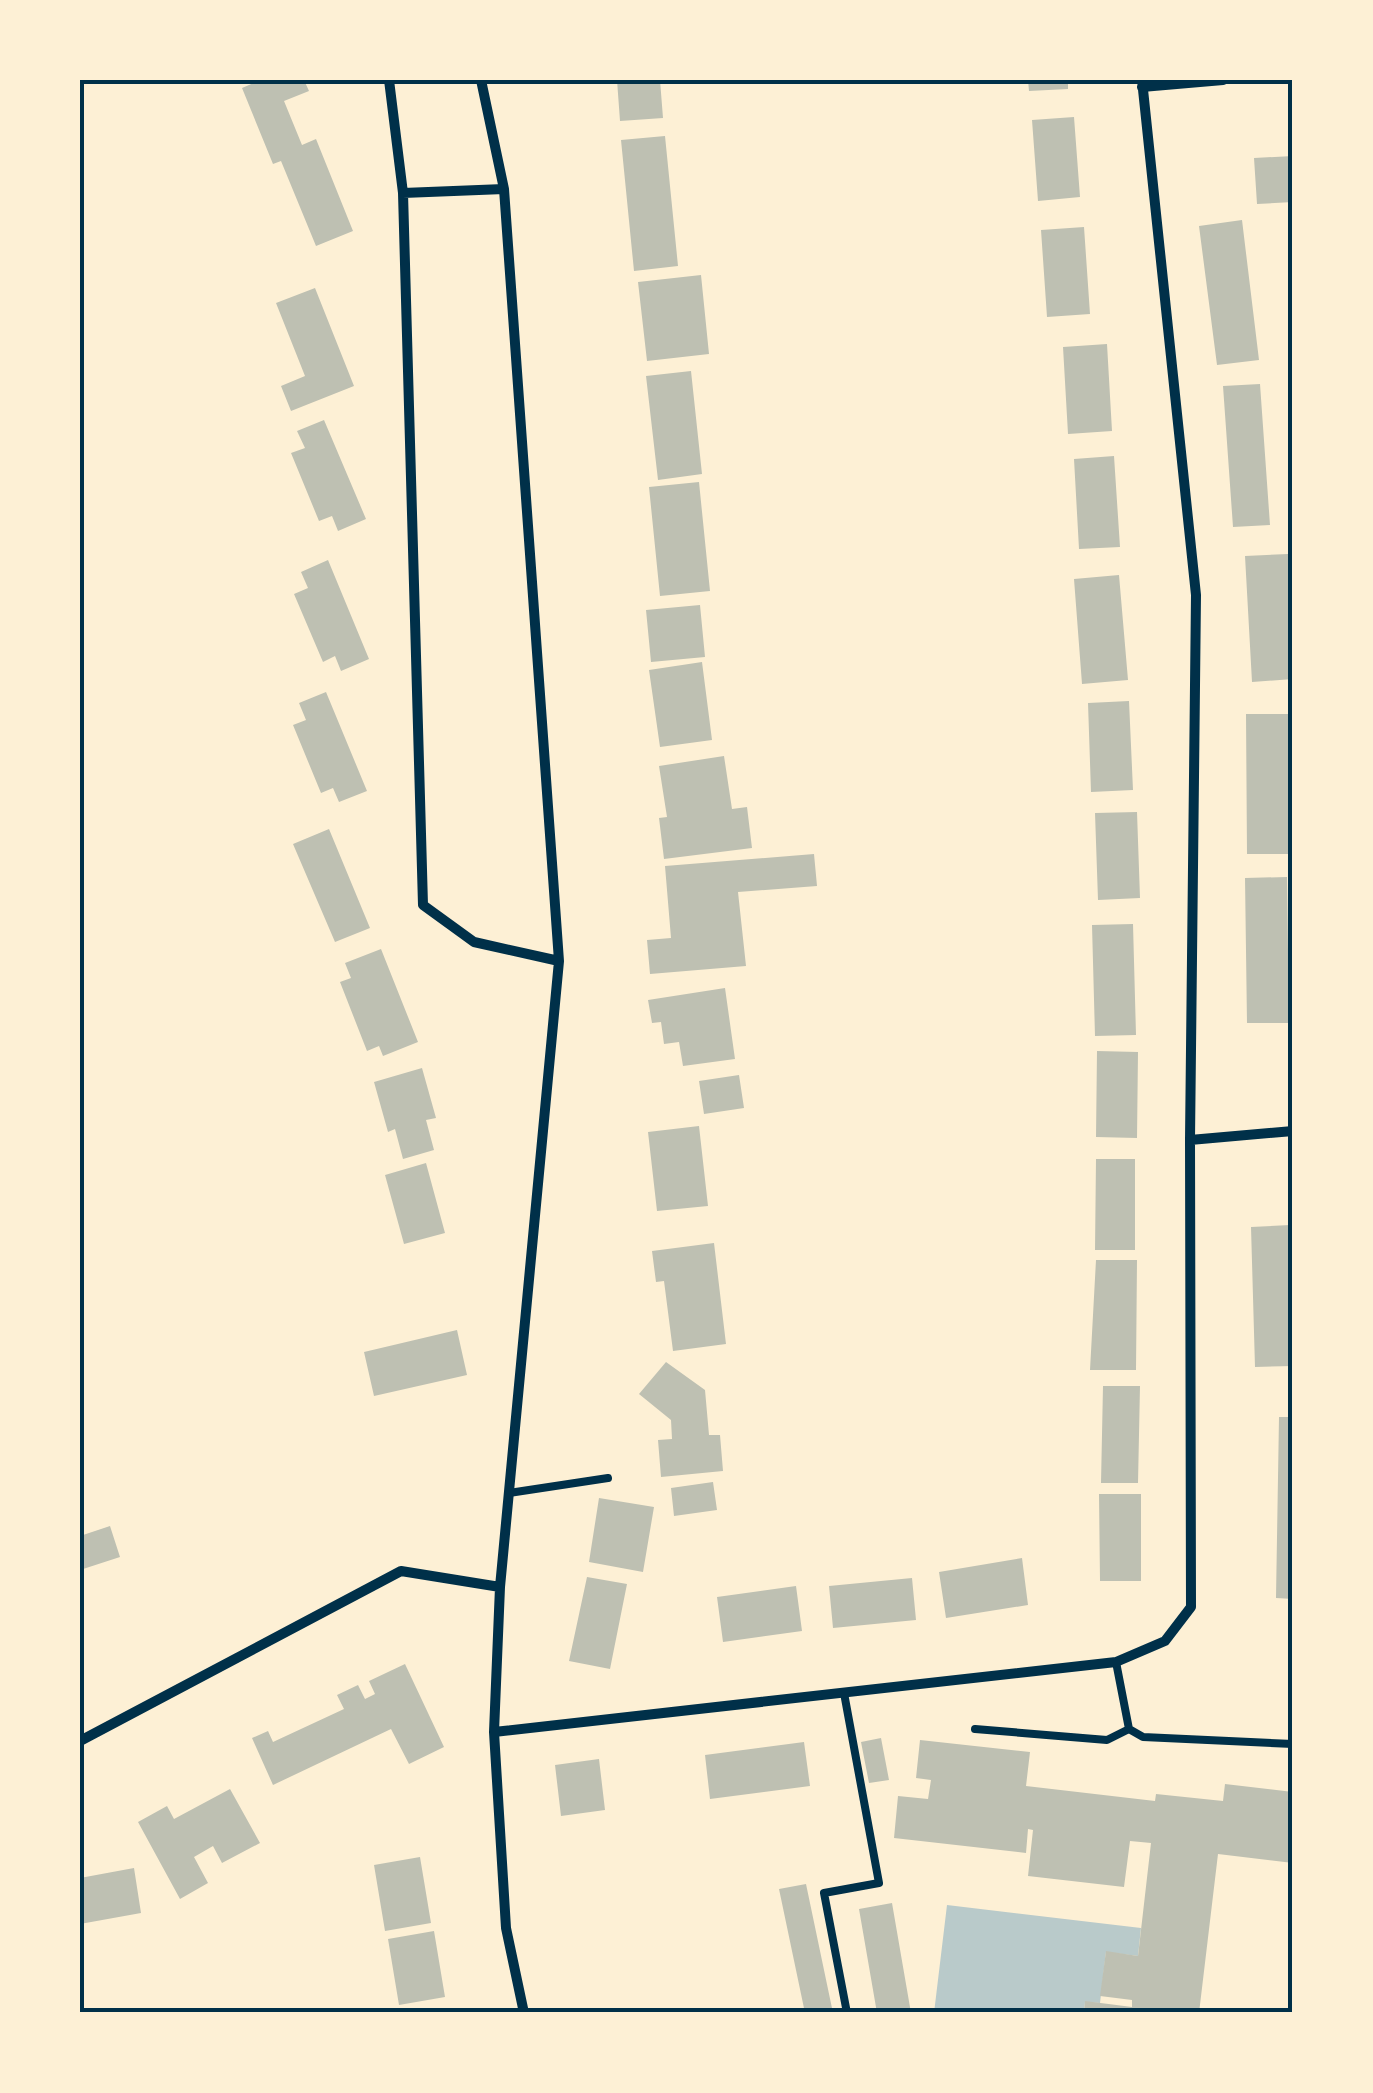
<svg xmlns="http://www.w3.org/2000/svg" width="1373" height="2093" viewBox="0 0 1373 2093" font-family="'PT Sans Narrow',sans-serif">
<rect width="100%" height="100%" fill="#fdf0d5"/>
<path fill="#b9caca" d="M947,1905L1141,1928L1138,1956L1106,1952L1100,2003L1085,2002L1084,2013H934Z"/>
<path fill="#bec0b2" d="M261,80H304L309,91L284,101L302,145L316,139L353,231L316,246L281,161L273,164L242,88Z
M617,80H660L663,118L620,121Z
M1028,80H1068V89L1029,91Z
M1074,117L1080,197L1038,201L1032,120Z
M665,136L678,266L634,271L621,140Z
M1293,156V202L1257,204L1254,158Z
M1242,220L1259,360L1217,365L1199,226Z
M1084,227L1090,314L1047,317L1041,230Z
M701,275L709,354L647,361L638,282Z
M315,288L354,386L291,411L281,386L305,376L276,303Z
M1107,344L1112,431L1068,434L1063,347Z
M691,371L702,474L658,480L646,376Z
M1260,384L1270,525L1233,527L1223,386Z
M324,420L366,519L338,531L332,516L319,521L291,453L305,448L297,431Z
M1114,456L1120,547L1079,549L1074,459Z
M699,482L710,591L660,596L649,487Z
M1288,554L1293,679L1252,682L1245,556Z
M328,560L369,659L341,671L335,656L323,662L294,594L308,588L301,572Z
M1119,575L1128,680L1082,684L1074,579Z
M700,605L705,657L651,662L646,610Z
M702,662L712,740L660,747L649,670Z
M326,692L367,791L339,802L333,788L321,793L293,725L306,720L299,703Z
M1129,701L1133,790L1091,792L1088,703Z
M1246,714H1288L1289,854H1247Z
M724,756L732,809L747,807L752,848L664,859L659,818L667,817L659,766Z
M1137,812L1140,898L1098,900L1095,813Z
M329,829L370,928L335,942L293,844Z
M814,854L817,886L738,892L746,966L650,974L647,940L671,938L665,866Z
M1287,877L1289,1023H1247L1245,878Z
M1133,924L1136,1035L1095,1036L1092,925Z
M381,949L418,1042L383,1056L379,1046L367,1051L340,982L351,978L345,963Z
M725,988L735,1059L683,1066L679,1042L664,1044L661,1022L652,1023L648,1000Z
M1097,1051L1138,1052L1137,1138L1096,1137Z
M422,1068L436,1118L426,1120L434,1150L403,1159L395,1129L388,1132L374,1082Z
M739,1075L744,1108L704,1114L699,1081Z
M699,1126L708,1206L657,1211L648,1132Z
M1096,1159H1135V1250H1095Z
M426,1163L445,1233L404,1244L385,1175Z
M1290,1225L1293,1366L1255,1367L1251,1227Z
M714,1243L726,1344L673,1351L664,1281L656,1282L652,1251Z
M1096,1260H1137L1136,1370H1090Z
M457,1330L467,1375L374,1396L364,1352Z
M666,1362L705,1390L709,1435H720L723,1471L661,1477L658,1440L672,1439L671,1420L639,1394Z
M1103,1386H1140L1138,1483H1101Z
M1279,1417H1293V1599L1276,1598Z
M713,1482L717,1510L674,1516L671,1488Z
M1099,1494H1141V1581H1100Z
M599,1498L654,1507L643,1572L589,1562Z
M110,1526L120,1557L80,1570V1536Z
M1022,1558L1028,1605L946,1618L939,1572Z
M587,1577L627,1584L610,1669L569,1661Z
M912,1578L916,1620L833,1628L829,1586Z
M796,1586L802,1631L723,1642L717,1597Z
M405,1664L444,1747L409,1764L391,1729L273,1785L252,1738L268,1731L273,1742L344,1709L337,1695L358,1685L365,1699L375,1694L369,1681Z
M881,1738L889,1780L869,1783L861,1742Z
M920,1740L1030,1752L1026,1786L1155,1801L1156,1794L1223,1801L1225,1784L1293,1792V1863L1218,1854L1199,2013H1084L1085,2001L1132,2007V2000L1100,1996L1106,1951L1138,1956L1151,1843L1130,1841L1124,1887L1028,1876L1033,1830L1028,1829L1026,1853L894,1838L898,1796L928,1799L931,1780L916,1778Z
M804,1742L810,1786L710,1799L705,1755Z
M599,1759L605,1810L561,1816L555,1765Z
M230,1789L260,1843L222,1863L213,1846L194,1857L208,1883L180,1899L138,1822L167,1806L174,1819Z
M420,1857L431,1923L385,1931L374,1865Z
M134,1868L141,1913L80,1924V1878Z
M806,1884L833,2013H805L779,1889Z
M892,1903L911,2013H877L859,1909Z
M434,1931L445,1997L399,2005L388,1939Z"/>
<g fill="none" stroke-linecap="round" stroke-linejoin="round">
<path stroke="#003049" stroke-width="8" d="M509,1493L608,1478
M1116,1662L1129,1729L1143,1737L1293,1744
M844,1693L879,1883L824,1893L847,2013
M975,1729L1107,1740L1129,1729"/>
<path stroke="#003049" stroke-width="10" d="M389,80L403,193L423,905L474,942L559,961
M481,80L504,189L559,961L500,1587L494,1732L506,1928L524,2013
M1142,87L1223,80
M403,193L504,189
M1190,1140L1293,1131
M494,1732L1116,1662L1165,1641L1191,1607L1190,1140L1196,595L1142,80
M80,1741L401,1571L500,1587"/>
</g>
<rect width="1373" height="2093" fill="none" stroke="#fdf0d5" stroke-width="165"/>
<rect x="82" y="82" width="1208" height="1928" fill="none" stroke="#003049" stroke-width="4"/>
</svg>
